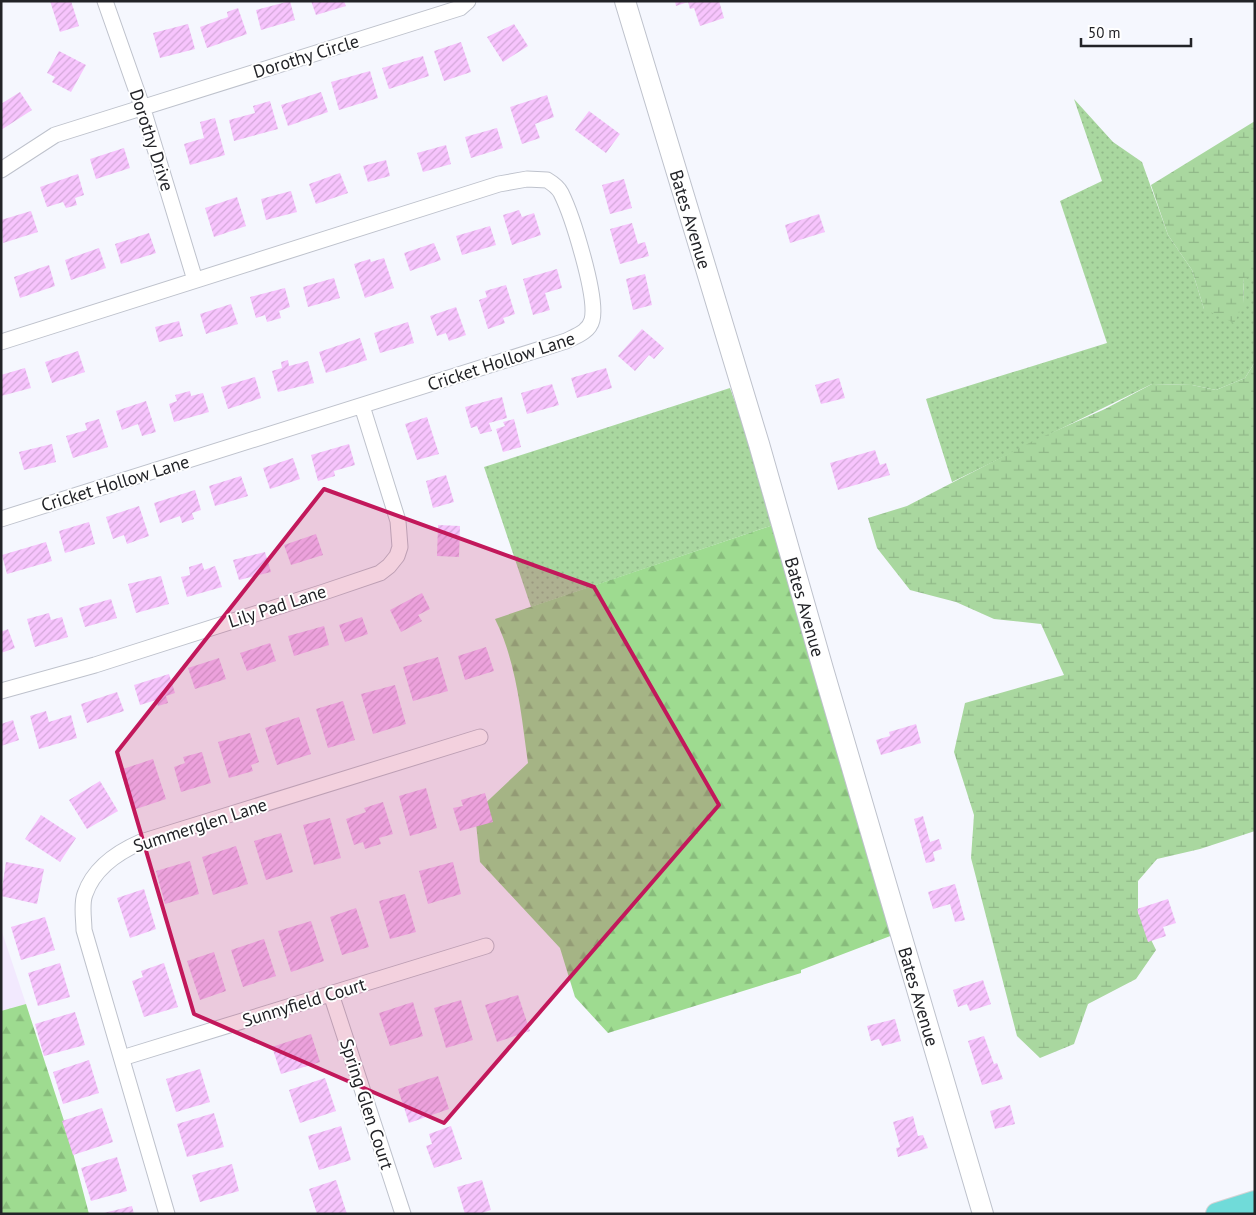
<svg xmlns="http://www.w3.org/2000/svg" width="1256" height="1215" viewBox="0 0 1256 1215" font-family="'PT Sans',sans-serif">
<defs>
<pattern id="grass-dots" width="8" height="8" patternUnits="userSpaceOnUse" patternTransform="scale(1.25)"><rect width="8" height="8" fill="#a9d79f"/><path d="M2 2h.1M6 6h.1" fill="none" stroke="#91b889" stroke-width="1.8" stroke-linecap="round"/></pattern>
<pattern id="forest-firs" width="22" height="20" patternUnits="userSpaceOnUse" patternTransform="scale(1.25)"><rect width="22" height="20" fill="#9edb90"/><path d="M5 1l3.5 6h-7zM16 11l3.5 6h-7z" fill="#88bc7c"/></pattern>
<pattern id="wetland-marsh" width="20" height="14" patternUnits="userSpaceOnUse" patternTransform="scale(1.25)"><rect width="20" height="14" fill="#a9d79f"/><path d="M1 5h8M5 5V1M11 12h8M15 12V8" fill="none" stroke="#91b889"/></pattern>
<pattern id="building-hatch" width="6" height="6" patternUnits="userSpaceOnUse" patternTransform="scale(1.25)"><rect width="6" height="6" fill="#f7c4fd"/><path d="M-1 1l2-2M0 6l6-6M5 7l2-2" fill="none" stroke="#d3a8d9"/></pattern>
</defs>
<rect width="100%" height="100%" fill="#f5f7fe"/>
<path fill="#f2e9fe" d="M1,929L26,1004L1,1011Z"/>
<path fill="url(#grass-dots)" d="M1074,99L1113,142L1142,162L1168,235L1192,270L1204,309L1244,303L1243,277H1255V362L1245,378L1216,390L1192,385L1152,384L952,482L926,399L1107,343L1060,201L1102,181Z
M730,388L750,443L773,525L531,607L484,467Z"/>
<path fill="url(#forest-firs)" d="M773,525L893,935L801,970V973L608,1033L575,997L560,948L480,862L475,813L528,763C521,714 517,663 495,619Z
M26,1004L67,1130L89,1214H1V1011Z"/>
<path fill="url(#wetland-marsh)" d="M1255,121V277L1243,278L1244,303L1234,323L1204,309L1192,270L1168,235L1151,185Z
M1255,362V831L1200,849L1157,859L1138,881V913L1156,950L1136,979L1088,1004L1074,1044L1040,1058L1017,1036L971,858L974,815L954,752L965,703L1064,675L1041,624L994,619L956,602L910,590L877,548L868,518L907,506L1033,441L1105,409L1152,384L1192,385L1216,390L1245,378Z"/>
<path fill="url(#building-hatch)" d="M50,1H71L79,26L60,32Z
M290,1L295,20L261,30L256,10Z
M311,1H344L346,6L316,15Z
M675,1H719L724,18L700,26L694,8L690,9L688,2L676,6Z
M238,8L247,34L207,48L200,27L228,17L227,12Z
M188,24L195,49L160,58L153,33Z
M514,24L528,46L503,62L487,37Z
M461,42L471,72L444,81L434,51Z
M59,51L86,65L71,92L52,82L55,77L47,73Z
M423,56L429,76L389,89L382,68Z
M370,71L378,98L339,110L331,82Z
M20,92L32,110L1,130V104Z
M321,92L328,112L288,126L281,105Z
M547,95L554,117L535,124L540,138L522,144L510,107Z
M270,101L278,129L234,141L229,120L255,113L253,106Z
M589,111L620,134L606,153L575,130Z
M215,118L225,155L190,165L184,144L204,138L200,122Z
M497,128L503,148L471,158L465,137Z
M446,145L451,164L423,172L417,153Z
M124,148L130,168L96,179L90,159Z
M386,160L390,176L368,182L363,166Z
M340,173L348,193L316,204L309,184Z
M78,174L84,195L75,198L77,205L66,208L63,202L47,207L40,187Z
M624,179L632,208L610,214L602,185Z
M291,191L297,212L266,220L261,199Z
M237,197L246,226L214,237L205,208Z
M519,210L522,217L534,213L541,235L512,245L503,215Z
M31,211L38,232L3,243L1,220Z
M819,214L825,232L790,243L785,225Z
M632,223L638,244L645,242L649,256L620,264L610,229Z
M490,226L496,245L462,255L456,236Z
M149,233L156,253L121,264L115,244Z
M434,243L441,260L410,271L404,253Z
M99,248L106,268L71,280L65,260Z
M384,258L394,288L365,298L354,264L370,259L371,262Z
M49,265L55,286L20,298L14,277Z
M557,269L562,288L545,293L550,310L533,315L523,279Z
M645,274L652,305L633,310L626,279Z
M334,278L340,298L308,307L303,287Z
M506,285L515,314L503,318L505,323L488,329L479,300L487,297L485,291Z
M285,288L290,307L279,311L281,318L267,322L265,315L256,318L250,297Z
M231,304L238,324L206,334L200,314Z
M456,307L466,335L449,341L446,333L437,336L430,316Z
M179,321L183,336L159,342L155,327Z
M408,322L414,343L380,353L374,333Z
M642,329L664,348L654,359L649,355L635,371L618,356Z
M360,338L367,360L326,373L319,352Z
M78,351L85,372L52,383L45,362Z
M288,360L289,366L308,361L314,383L278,392L272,371L282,368L281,362Z
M25,368L31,388L1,396V375Z
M606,368L612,388L577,398L571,378Z
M255,377L261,398L228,409L221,387Z
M839,378L845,398L821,404L815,385Z
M552,384L559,405L527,414L521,393Z
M190,391L191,396L203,393L209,412L174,422L169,404L177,401L175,395Z
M502,397L507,418L489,423L492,431L480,434L477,426L471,428L465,407Z
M146,401L156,432L142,436L138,424L122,430L116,411Z
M427,417L439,454L417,460L405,424Z
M99,419L108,447L73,458L66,436L87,430L85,423Z
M514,419L521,447L503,452L496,429L505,426L503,422Z
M52,444L56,462L24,470L19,452Z
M349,444L355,465L334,471L335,476L318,481L311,455Z
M875,450L880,465L886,463L890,475L838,490L830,463Z
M293,458L300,479L270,489L263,468Z
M446,475L454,502L433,508L426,481Z
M241,476L248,496L215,506L209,486Z
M195,490L201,510L192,513L194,519L182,523L180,516L160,523L154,503Z
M139,506L149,536L127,544L124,535L113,539L106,517Z
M89,522L95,544L65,553L59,531Z
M438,525L460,526L459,557L437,556Z
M316,534L323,555L291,565L284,545Z
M46,542L52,561L7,574L2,555Z
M265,552L271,572L239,580L233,560Z
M202,563L204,570L215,566L222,587L187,597L181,577L190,575L189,567Z
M161,576L169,604L136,613L128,584Z
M422,593L430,609L418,615L422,621L401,632L390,610Z
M111,599L117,618L85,627L79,608Z
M49,613L51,620L62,617L68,637L35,647L27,619Z
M362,617L368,634L345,642L339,625Z
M324,626L329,645L294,656L288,636Z
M8,629L15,648L1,653V632Z
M270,643L276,661L247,671L240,653Z
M486,647L494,671L465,680L458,656Z
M438,657L448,691L413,701L403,667Z
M219,658L226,679L195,689L188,668Z
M169,674L175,693L166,696L168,703L158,706L156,700L140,705L134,685Z
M395,685L406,724L373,734L361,694Z
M117,692L124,711L87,723L81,704Z
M343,701L355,740L328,748L316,709Z
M46,711L49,722L71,715L77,738L39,749L30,716Z
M299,717L311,754L277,765L265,728Z
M13,720L19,740L1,746V724Z
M916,724L921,743L881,755L876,740L890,736L889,732Z
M250,733L259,762L251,765L253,771L229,778L218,742Z
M202,752L211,783L181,792L174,767L185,763L183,757Z
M153,759L166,799L133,810L120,770Z
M100,781L118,811L87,829L69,800Z
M426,788L437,828L410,836L399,796Z
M485,793L493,822L460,831L453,808L463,806L461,800Z
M383,802L393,834L379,838L381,844L365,849L363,842L354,845L346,819L366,812L364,808Z
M41,815L76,838L60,862L25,839Z
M923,816L930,842L939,839L942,849L933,852L935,861L926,863L914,819Z
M330,818L341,858L314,865L303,825Z
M281,833L293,872L266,880L254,841Z
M236,846L248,884L213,895L202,857Z
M190,861L199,894L165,904L156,871Z
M6,862L44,869L37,904L1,896Z
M453,862L461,894L428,904L419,871Z
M955,884L965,920L955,922L950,904L933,909L928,892Z
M144,889L156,929L130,938L117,898Z
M405,894L416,932L390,939L379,901Z
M1168,899L1176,923L1163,927L1166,936L1148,942L1137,909Z
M356,908L369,947L342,955L330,917Z
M45,917L55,950L21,960L11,927Z
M311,921L324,961L291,972L278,931Z
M264,939L276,976L243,987L231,950Z
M214,952L226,991L200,1000L187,961Z
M60,963L70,997L38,1006L28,973Z
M164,963L178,1007L144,1017L132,981L143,977L141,971Z
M983,980L991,1004L970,1011L967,1004L958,1007L953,990Z
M518,995L530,1031L497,1042L485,1005Z
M461,1000L473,1040L446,1048L434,1008Z
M413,1002L423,1036L390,1046L379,1013Z
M75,1012L85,1045L44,1056L35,1024Z
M895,1019L901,1041L882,1046L879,1039L871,1041L867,1026Z
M311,1034L320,1062L281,1074L272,1047Z
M984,1036L994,1064L997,1063L1003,1079L982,1085L968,1041Z
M89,1060L99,1093L63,1104L53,1072Z
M200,1069L210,1102L176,1112L166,1079Z
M438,1076L449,1109L409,1123L398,1089Z
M325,1078L336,1111L300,1123L289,1090Z
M1010,1105L1015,1124L995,1129L990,1111Z
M102,1108L113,1142L73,1155L62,1121Z
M214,1113L224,1147L187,1157L177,1124Z
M913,1116L918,1136L923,1135L928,1148L898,1157L896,1148L900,1147L893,1122Z
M341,1126L351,1160L319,1170L308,1136Z
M451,1126L462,1159L434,1168L426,1146L432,1144L429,1134Z
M117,1157L127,1191L91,1201L81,1168Z
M232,1164L239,1191L200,1202L192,1175Z
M336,1180L347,1214H317L309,1189Z
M482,1180L491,1210L479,1214H465L457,1187Z
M132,1206L134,1214H104V1213Z"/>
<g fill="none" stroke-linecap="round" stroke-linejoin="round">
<g stroke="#bec2cc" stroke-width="17">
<path id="street" d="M105,1L142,106L195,280
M1,170L55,135L460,8L468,1
M1,342L499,184L527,179L547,180C552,183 558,187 561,193C572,215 598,297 592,320C589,332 576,336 566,341L1,519
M1,691L95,665L324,592L380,573L389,566L397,556L400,547L398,521L362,406
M331,994L403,1214
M122,1058L486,946
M167,1214L84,930C84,920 81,904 85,894C94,868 118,852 141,842L480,737"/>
</g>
<g stroke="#bec2cc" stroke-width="22">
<g id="secondary">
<path id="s1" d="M625,1L759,444L823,669L983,1214"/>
</g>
</g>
<g stroke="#d3d3d4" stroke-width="24">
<path id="primary" d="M1217,1214L1255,1202"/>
</g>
<use href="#street" stroke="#fff" stroke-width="15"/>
<use href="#secondary" stroke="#fff" stroke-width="20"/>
<use href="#primary" stroke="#70dbd9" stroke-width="22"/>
</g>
<path fill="#c2185b" fill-opacity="0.2" stroke="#c2185b" stroke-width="4" stroke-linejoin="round" d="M324,489L594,587L719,805L444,1123L194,1014L117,752Z"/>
<g text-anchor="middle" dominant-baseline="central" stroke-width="4" stroke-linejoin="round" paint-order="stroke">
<g font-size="18" fill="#222327" stroke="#fff">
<text transform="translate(306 56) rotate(-17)">Dorothy Circle</text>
<text transform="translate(152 140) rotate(72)">Dorothy Drive</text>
<text stroke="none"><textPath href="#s1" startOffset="228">Bates Avenue</textPath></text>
<text transform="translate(501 361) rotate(-18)">Cricket Hollow Lane</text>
<text transform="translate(115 483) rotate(-17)">Cricket Hollow Lane</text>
<text transform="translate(277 606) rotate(-18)">Lily Pad Lane</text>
<text stroke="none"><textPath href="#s1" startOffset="632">Bates Avenue</textPath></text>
<text transform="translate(200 825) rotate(-18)">Summerglen Lane</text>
<text stroke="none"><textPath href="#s1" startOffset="1038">Bates Avenue</textPath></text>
<text transform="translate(304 1002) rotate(-17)">Sunnyfield Court</text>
<text transform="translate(367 1104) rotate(72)">Spring Glen Court</text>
</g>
</g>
<rect width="1256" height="1215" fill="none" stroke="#222327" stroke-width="5"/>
<path d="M1081 38v8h110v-8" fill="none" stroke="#222327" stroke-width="2.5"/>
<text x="1088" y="38" font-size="15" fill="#222327" stroke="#ffffff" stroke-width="4" paint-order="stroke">50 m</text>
</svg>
